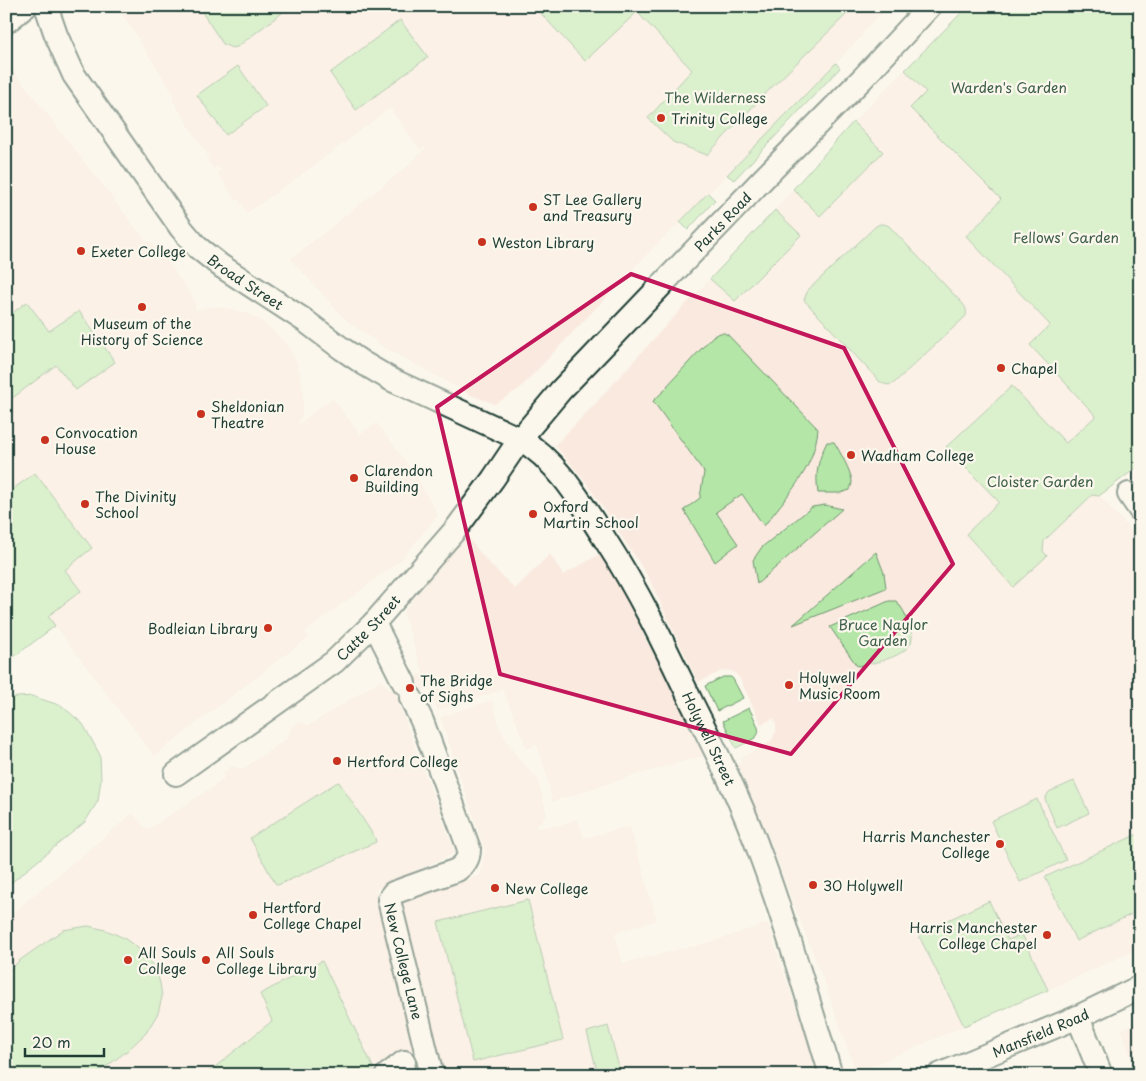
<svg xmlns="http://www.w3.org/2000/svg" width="1146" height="1081" viewBox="0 0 1146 1081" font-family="'Playpen Sans',sans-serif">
<rect width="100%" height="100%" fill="#fbf7ec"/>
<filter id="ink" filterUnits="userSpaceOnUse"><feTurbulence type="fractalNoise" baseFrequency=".02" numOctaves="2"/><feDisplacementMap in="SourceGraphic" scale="10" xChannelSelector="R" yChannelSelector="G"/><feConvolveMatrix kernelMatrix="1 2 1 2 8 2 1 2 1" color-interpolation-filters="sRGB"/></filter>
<g filter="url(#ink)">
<path fill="#fae9de" d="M117,6H889L862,33L863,35L855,44H854L845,53V54L727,175L684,219L652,249L519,389L495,404L471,395L383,347L346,320L290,259L374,193L405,168L429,144L420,150L390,108L303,174L247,213L238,199L236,200L217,173L221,170L218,166L214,169L207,159L209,158L205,151L176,106L172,98L174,95Z
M968,6H1140V465L1100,496L1140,540V948L1048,990L856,1073L823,979L787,887L771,842L738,765L741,762L740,758L767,744L772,740L776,731V724L774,718L761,724L740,679L735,673L728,670L720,672L698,682L647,575L586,482L555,445L595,404L669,322L775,210L853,122Z
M6,61L146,241L151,242L155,248L154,254L156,256L166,259L194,299L196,310L208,307H220L234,310L246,313L260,320L273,330L288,346L297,363L301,376L303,389V404L301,418L297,425L333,398L360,434L377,423L414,472L438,515L401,560L305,632L309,637L154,756L55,626L6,663Z
M467,536L486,560L515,589L550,554L563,575L602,553L623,590L647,643L655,651L703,756L619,780L552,802L547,775L537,745L527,749L503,690L438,711L428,687L399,705L455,853L376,889L412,1024L423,1075H405L407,1073L401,1051L365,1075H6V918L133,813L147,830L223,780L224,771L232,766L242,769L288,738L291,727L299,722L309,725L381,680L391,690L423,673L403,613L420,590Z
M492,700L500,729L518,758L538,780L547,814L535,828L559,825L578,819L584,838L630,826L657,920L615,933L623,963L710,942L768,923L782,968L805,1032L815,1071L803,1075H440L397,899L480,876L485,850L440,717Z
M1140,1021V1075H1137L1121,1030Z"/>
<path fill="#b4e7a7" stroke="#6a926e" d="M198,6H291L237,47L232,48L223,44Z
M534,6H855L763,96L707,155L673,142L648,118L692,70L637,12L585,61Z
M968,6H1140V465L1099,496L1092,495L1046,539L1044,541L1043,551L1047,556L1013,587L966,534L999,502L946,447L1012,386L1066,443L1096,416L1030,345L1050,325L966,236L983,220L1001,199L910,108L926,92L905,70Z
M400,20L428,57L356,110L330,73Z
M836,63L840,68L734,180L727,175Z
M238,66L266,106L226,135L197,95Z
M853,122L883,152L820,216L793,189Z
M708,193L715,200L688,230L680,222Z
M775,210L801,235L735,301L710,279Z
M880,224H884L889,226L963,304C966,308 967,311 966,316L894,383C888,386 885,385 879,381L804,300L808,290L876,226Z
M27,302L49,331L79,311L115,362L76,390L56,365L6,403V319C13,313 19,307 27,302Z
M720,333H724L728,335L818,429C817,438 815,447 812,455C804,479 779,506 764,526L742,494L716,512L738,544L715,562L684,510L700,498L704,472L653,401L668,387L667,386L713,336Z
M827,442H834C839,450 852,473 852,482C852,485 850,488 850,490L840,493H818C815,473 818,460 827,442Z
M35,473L92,548L65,570L81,591L48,616L55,626L6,663V494Z
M825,505L842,509L757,584L753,560L762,547L812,507Z
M876,552L884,573L886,588L793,625Z
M889,601H896C904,610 905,614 909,625C910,628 912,633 912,636C914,656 871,664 857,666L830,627Z
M723,677H731L733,679L743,698L717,711L705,686Z
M32,696L62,706L83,724L100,755L101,779L98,801L85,822L6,887V698Z
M749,708C763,736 764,734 736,748L723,721Z
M1074,781L1089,813L1057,828L1045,799L1049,792Z
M339,782L375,838L376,842L278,885L275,883L250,838L336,783Z
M1037,799L1066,860L1020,882L991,821Z
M1140,833V910L1076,941L1045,877Z
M528,900L563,1040L473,1062L438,922Z
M989,901L1008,940L1022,934L1048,990L964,1026L918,934Z
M88,926L106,930L124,938L143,952L156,970L160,983L162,997L158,1013L146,1033L127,1051L95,1075H12L6,1067V974L20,960L63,930Z
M322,961L374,1069L365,1075H205L272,1021L260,994Z
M608,1026L621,1075H598L587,1032Z"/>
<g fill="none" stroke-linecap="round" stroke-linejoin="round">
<g stroke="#1f3d34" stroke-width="26">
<g id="minor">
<path id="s1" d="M46,6L56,35L74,75L181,228L197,247L221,266L304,320L341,348L363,363L392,380L520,439C559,462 582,504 606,541C639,592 665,646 691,701C717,753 743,805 762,859C788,930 809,1003 831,1075"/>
<path d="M6,22L26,6"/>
<path d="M1129,494L1140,510"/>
<path d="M374,623L404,683"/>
<path id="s2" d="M411,698L422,721L469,849C469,859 465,864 457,870L393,893L389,900L432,1075"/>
<path id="s3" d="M176,774L334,662L374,623L456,529L493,479L520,439L561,390L764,178L862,79L930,6"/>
<path d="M1078,1017L1101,1075"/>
<path d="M387,1075L404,1062"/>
<path id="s4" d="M939,1075L1078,1017L1140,987"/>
</g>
</g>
<use href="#minor" stroke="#fbf7ec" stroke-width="22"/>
</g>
</g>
<path d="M0 0H1146V1081H0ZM631,274L844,348L953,564L791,754L500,674L437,407Z" fill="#fbf7ec" fill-opacity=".55" fill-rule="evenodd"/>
<path fill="none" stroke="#c2185b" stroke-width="4" stroke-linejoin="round" d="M631,274L844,348L953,564L791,754L500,674L437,407Z"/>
<g fill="#c8321e" stroke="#fbf7ec" stroke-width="2">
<circle cx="661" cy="118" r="5"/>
<circle cx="533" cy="207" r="5"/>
<circle cx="482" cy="242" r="5"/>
<circle cx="81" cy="251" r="5"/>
<circle cx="142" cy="307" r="5"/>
<circle cx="1001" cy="368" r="5"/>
<circle cx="201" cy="414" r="5"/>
<circle cx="45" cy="440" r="5"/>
<circle cx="851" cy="455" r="5"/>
<circle cx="354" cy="478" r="5"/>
<circle cx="85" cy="504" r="5"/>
<circle cx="533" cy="514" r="5"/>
<circle cx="268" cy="628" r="5"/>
<circle cx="789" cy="685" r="5"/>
<circle cx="410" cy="688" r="5"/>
<circle cx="337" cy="761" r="5"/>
<circle cx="1000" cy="844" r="5"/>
<circle cx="813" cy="885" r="5"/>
<circle cx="495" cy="888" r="5"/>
<circle cx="253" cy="915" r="5"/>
<circle cx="1047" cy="935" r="5"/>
<circle cx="128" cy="960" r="5"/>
<circle cx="206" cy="960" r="5"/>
</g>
<g text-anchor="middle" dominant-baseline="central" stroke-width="4.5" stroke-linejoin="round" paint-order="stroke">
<g font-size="14" fill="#3d5f4b" stroke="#fbf7ec">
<text x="1009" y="87">Warden's Garden</text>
<text x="715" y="97">The Wilderness</text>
<text x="1066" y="237">Fellows' Garden</text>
<text x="1040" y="481">Cloister Garden</text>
<text x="883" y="624">Bruce Naylor<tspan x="883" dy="16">Garden</tspan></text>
</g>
<g font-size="14" fill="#1f3d34" stroke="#fbf7ec" text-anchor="start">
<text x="671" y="118">Trinity College</text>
<text x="543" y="199">ST Lee Gallery<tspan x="543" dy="16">and Treasury</tspan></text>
<text x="492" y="242">Weston Library</text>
<text x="91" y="251">Exeter College</text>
<text x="142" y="323" text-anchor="middle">Museum of the<tspan x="142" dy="16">History of Science</tspan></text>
<text x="1011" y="368">Chapel</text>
<text x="211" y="406">Sheldonian<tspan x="211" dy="16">Theatre</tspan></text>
<text x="55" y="432">Convocation<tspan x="55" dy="16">House</tspan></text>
<text x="861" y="455">Wadham College</text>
<text x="364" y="470">Clarendon<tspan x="364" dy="16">Building</tspan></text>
<text x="95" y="496">The Divinity<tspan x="95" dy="16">School</tspan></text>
<text x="543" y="506">Oxford<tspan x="543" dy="16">Martin School</tspan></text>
<text x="258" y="628" text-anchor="end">Bodleian Library</text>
<text x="799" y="677">Holywell<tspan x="799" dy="16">Music Room</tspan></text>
<text x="420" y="680">The Bridge<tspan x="420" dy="16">of Sighs</tspan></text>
<text x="347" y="761">Hertford College</text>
<text x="990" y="836" text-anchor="end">Harris Manchester<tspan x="990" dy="16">College</tspan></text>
<text x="823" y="885">30 Holywell</text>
<text x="505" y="888">New College</text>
<text x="263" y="907">Hertford<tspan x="263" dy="16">College Chapel</tspan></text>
<text x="1037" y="927" text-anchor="end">Harris Manchester<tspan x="1037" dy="16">College Chapel</tspan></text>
<text x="138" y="952">All Souls<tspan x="138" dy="16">College</tspan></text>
<text x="216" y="952">All Souls<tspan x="216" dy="16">College Library</tspan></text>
</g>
<g font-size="14" fill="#1f3d34" stroke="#fbf7ec">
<text stroke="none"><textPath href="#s3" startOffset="782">Parks Road</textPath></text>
<text stroke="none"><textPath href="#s1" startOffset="346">Broad Street</textPath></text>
<text stroke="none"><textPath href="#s3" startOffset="242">Catte Street</textPath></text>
<text stroke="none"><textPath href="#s1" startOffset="1021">Holywell Street</textPath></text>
<text stroke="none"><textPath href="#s2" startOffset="326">New College Lane</textPath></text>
<text stroke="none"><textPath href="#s4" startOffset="110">Mansfield Road</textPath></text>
</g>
</g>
<rect width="1146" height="1081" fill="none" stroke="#fbf7ec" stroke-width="25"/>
<rect x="12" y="12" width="1121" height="1056" fill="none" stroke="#1f3d34" stroke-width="2" filter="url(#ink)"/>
<path d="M25 1048v8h79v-8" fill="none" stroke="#1f3d34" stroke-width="2.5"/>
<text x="32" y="1048" font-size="15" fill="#1f3d34" stroke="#fbf7ec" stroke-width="4" paint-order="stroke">20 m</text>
</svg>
